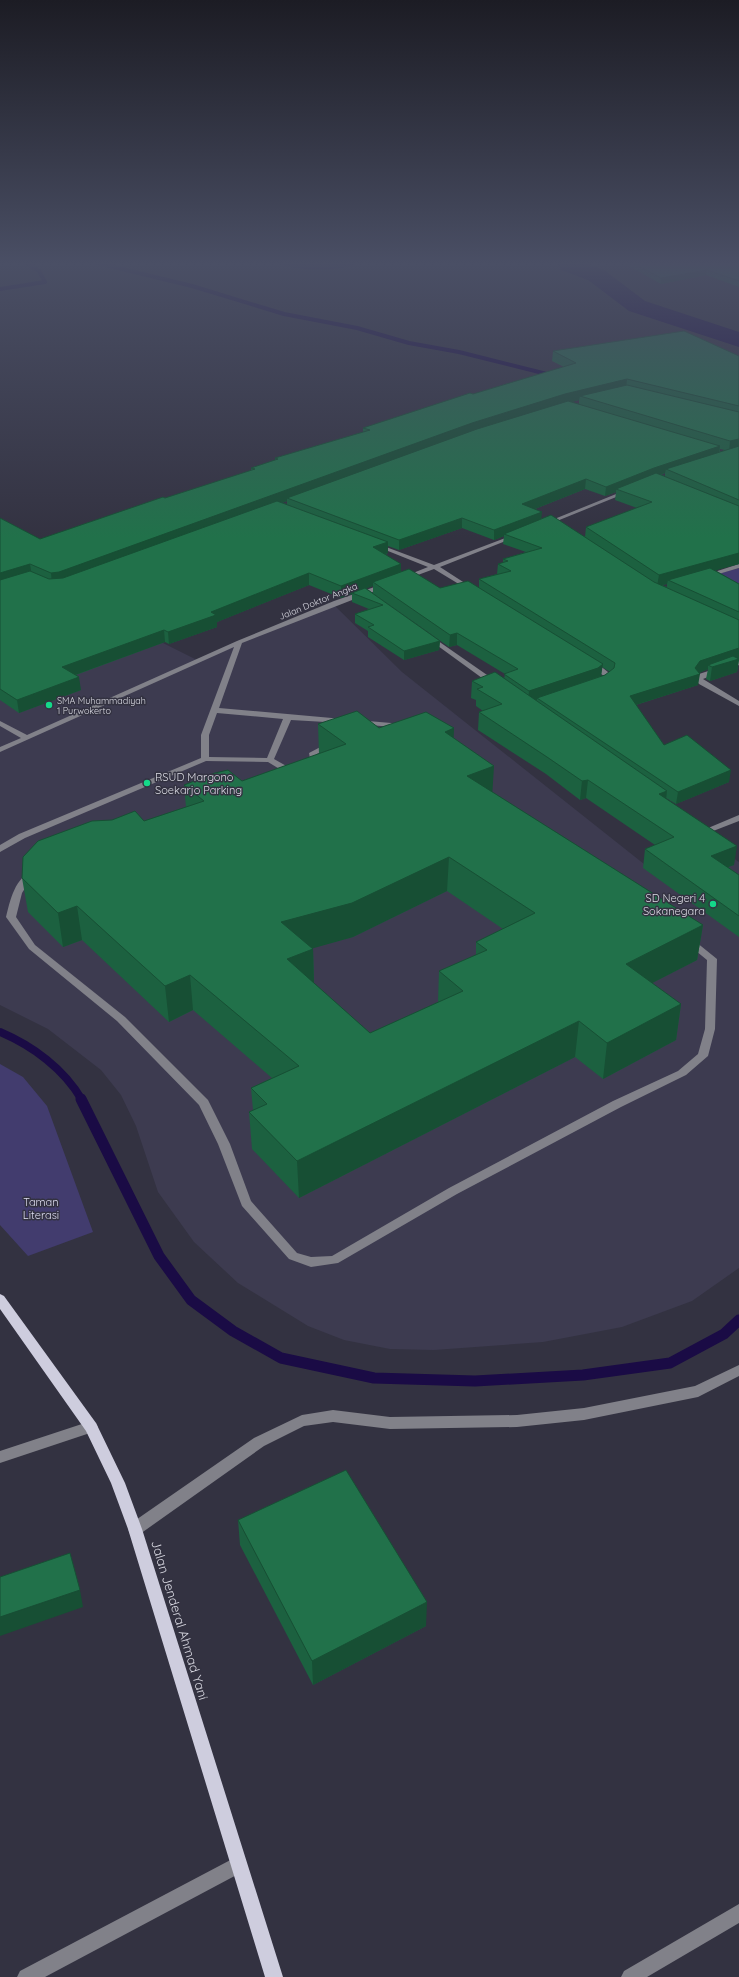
<svg xmlns="http://www.w3.org/2000/svg" width="739" height="1977" viewBox="0 0 739 1977" font-family="Quicksand,sans-serif">
<rect width="100%" height="100%" fill="#333241"/>
<path fill="#3d3b50" d="M0,592L73,598L197,660L333,604L402,672L644,864L705,839L739,862V1268L692,1301L622,1327L543,1342L434,1350L390,1349L344,1340L308,1326L238,1283L194,1242L158,1192L136,1126L121,1095L101,1070L48,1029L0,1005Z"/>
<path fill="#423c6e" d="M739,568V592L707,577Z
M0,1064L23,1077L47,1106L93,1232L28,1256L0,1225Z"/>
<g fill="none" stroke-linecap="round" stroke-linejoin="round">
<path stroke="#1a0b45" stroke-width="4" d="M89,261L192,286L284,314L357,328L409,343L459,352L555,376
M0,289L45,282L39,271L23,261"/>
<path stroke="#1a0b45" stroke-width="8" d="M0,1032C33,1046 64,1069 82,1100"/>
<path stroke="#1a0b45" stroke-width="11" d="M81,1099L159,1256L191,1300L233,1331L281,1358L374,1378L475,1381L583,1375L670,1363L724,1334L739,1320"/>
<path fill="#1a0b45" fill-rule="evenodd" d="M278,261H359L355,265C333,271 304,271 282,265Z
M556,261H578L604,270L645,301L739,332V347L629,311L588,280L561,270Z"/>
<path fill="#818189" fill-rule="evenodd" d="M626,490L631,491L547,525L542,524Z
M513,535L518,536L440,567L474,589L475,590L472,592L434,569L407,579H403V577L428,567L373,545L378,544L434,565Z
M739,564V568L705,578L702,576Z
M386,583L389,585L388,586L242,643L219,708L343,719L347,721L343,723L291,720L274,759L297,772V776H291L268,762L206,761L25,838L0,852V845L19,834L201,758V735L234,647L0,752V747L21,738L0,726V721L27,735L237,641L334,601ZM217,713L283,719L267,758L209,757V735Z
M427,636H431L500,684L496,686H493L427,638Z
M588,661H594L613,676L605,684H599L598,682L604,676L588,665Z
M739,661V665L703,679L739,701V706L699,684L695,679L699,674Z
M356,720L403,724L407,726L403,728L359,724H356Z
M328,743H331L335,745L317,754L319,769L315,771H312L309,753Z
M739,815V821L708,833L705,834L701,831Z
M34,871L39,874L27,885L22,893L16,917L35,945L125,1017L208,1100L230,1144L251,1201L297,1253L311,1257L332,1256L449,1188L613,1101L678,1071L698,1054L705,1029L707,960L685,942L683,940L685,938H691L717,959L715,1029L708,1056L686,1075L621,1107L457,1194L338,1263L311,1267L289,1259L242,1206L218,1144L199,1105L117,1021L29,949L6,917C10,901 15,876 34,871Z
M739,1365V1376L698,1397L584,1420L517,1427L390,1429L333,1422L304,1426L264,1446L140,1534L135,1535L130,1534L128,1529L130,1524L254,1438L302,1415L333,1410L390,1417L517,1415L584,1408L695,1386Z
M91,1421L96,1423L98,1427L96,1431L0,1463V1451Z
M238,1856L244,1859L247,1865L244,1871L45,1977H17L20,1971Z
M739,1904V1923L647,1977H621L624,1971Z"/>
<path fill="#cecdde" fill-rule="evenodd" d="M0,1294L4,1296L96,1423L125,1483L142,1529L283,1977H265L128,1529L111,1483L86,1431L0,1309Z"/>
</g>
<path fill="#1c6140" fill-rule="evenodd" d="M620,261H739V287L706,275L661,284Z
M553,351L739,356V564L715,570L739,584V659L737,672L710,681L706,679L708,669L699,673L698,685L636,705L664,745L729,782L676,804L666,798V799L734,865L728,867L739,875V937L643,868L645,849L655,845L586,798L580,800L546,774L478,730L479,712L483,711L476,706V700L471,698L472,681L504,679L505,674L457,645L449,647L373,593V586L366,588L440,641L439,650L404,660L368,637V631L355,623V614L369,609L352,602V594L341,598L309,585L217,622V627L169,644L165,642L76,675L81,690L19,713L0,700V518L40,539L165,498L251,471V468L275,460V458L363,432V428L473,394L564,367L552,361ZM579,400V404L571,402ZM720,449L725,450L720,452ZM665,473V476L661,475ZM585,489L605,496L616,492L615,500L637,508L586,527L585,537L541,519L535,509ZM287,501V504L282,503ZM462,528L494,540L504,536L503,544L526,552L503,559V563L498,564L497,574L479,579V587L440,588L401,572L386,554L388,553V546L399,550ZM667,584V587L662,585ZM602,667L610,672L605,675L601,676Z
M318,724L379,728L453,738L492,792L703,925L697,960L652,983L681,1004L676,1040L603,1079L575,1057L299,1198L252,1149L249,1112L253,1110L251,1088L272,1078L193,1010L169,1022L82,940L63,947L28,912L22,878L144,821L186,807L184,785L242,781L319,754ZM447,891L503,929L476,942V955L439,971L438,1002L370,1033L314,983L313,949L312,948L353,937Z
M238,1520L426,1626L313,1685L240,1545Z"/>
<path fill="#174f34" d="M707,270L706,275L661,284V278Z
M627,379L626,389L580,396L579,400L565,404L287,498V501L61,584H52L51,573L472,423L565,394Z
M739,439V446L729,451L730,441Z
M720,446L719,455L666,469L665,473L616,489V492L605,496L606,487L654,468Z
M586,479L585,489L522,514V504Z
M542,512L541,522L504,534V536L494,540V530Z
M462,518V528L399,550V540Z
M388,542V553L373,558V547Z
M739,553V564L673,582L668,580L667,584L657,586L659,575Z
M30,564L32,576L0,585V573Z
M401,564V576L373,582V586L353,593H352V594L341,598V586Z
M309,573V585L217,622V627L169,644L168,632L211,612Z
M164,630L165,642L64,679L62,667Z
M457,633V645L449,647L450,635Z
M440,641L439,650L404,660V651Z
M739,648V659L737,672L710,681L712,667L708,665V669L699,673L700,674L698,685L629,707L630,696L700,661Z
M603,664L601,676L537,698V700L528,703L529,691Z
M79,677L81,690L19,713L17,700Z
M454,728L453,760L445,732Z
M494,766L492,798L467,776Z
M731,770L729,782L676,804L678,792Z
M588,780L586,798L580,800L582,781Z
M667,791L665,809L659,794Z
M737,846L734,865L708,874L711,856Z
M449,857L447,891L353,937L282,957L281,922Z
M77,906L82,940L63,947L58,913Z
M703,925L697,960L621,999L626,964Z
M313,949L314,984L287,959Z
M190,975L193,1010L169,1022L165,986Z
M681,1004L676,1040L603,1079L607,1043Z
M579,1021L575,1057L299,1198L297,1161Z
M80,1590L83,1607L0,1636V1617Z
M427,1602L426,1626L313,1685L312,1661Z"/>
<path fill="#21714a" stroke="#174f34" fill-rule="evenodd" d="M629,261H739V281L707,270L661,278Z
M684,331L739,356V406L627,379L565,394L472,423L59,572L51,573L30,564L0,573V518L40,539L163,497L165,498L255,469L251,468L278,459L275,458L370,430L363,428L375,424L470,393L473,394L576,363L553,351Z
M627,385L739,412V439L730,441L580,396Z
M568,401L720,446L654,468L606,487L586,479L522,504L542,512L494,530L462,518L399,540L287,498L477,429Z
M739,446V500L666,469Z
M656,473L739,506V553L659,575L586,527L652,502L616,489Z
M277,501L388,542L373,547L401,564L341,586L309,573L211,612L216,615L168,632L164,630L62,667L79,677L17,700L0,689V580L30,571L49,579L63,578Z
M551,515L654,582L739,620V648L700,661L695,668L700,674L630,696L664,745L687,735L731,770L678,792L537,698L605,675L614,668L615,663L479,579L511,571L498,564L508,561L503,559L542,548L504,534Z
M710,568L739,584V612L668,580Z
M409,569L440,588L468,581L603,664L598,668L529,691L504,674L518,669L457,633L450,635L373,582Z
M365,588L440,641L404,651L368,627L374,625L355,614L383,605L352,593Z
M733,656L739,659L712,667L708,665Z
M495,672L667,791L659,794L737,846L711,856L739,875V916L645,849L674,837L588,780L582,781L547,757L479,712L502,704L477,689L483,687L472,681Z
M357,711L379,728L426,712L454,728L445,732L494,766L467,776L703,925L626,964L681,1004L607,1043L579,1021L297,1161L249,1112L267,1104L251,1088L299,1066L190,975L165,986L77,906L58,913L22,878L23,857L38,841L92,821L112,820L135,811L144,821L204,801L184,785L215,773L228,770L242,781L346,744L318,724ZM449,857L535,913L476,942L487,950L439,971L463,991L370,1033L287,959L313,949L281,922L352,903Z
M346,1470L427,1602L312,1661L238,1520Z
M70,1553L80,1590L0,1617V1577Z"/>
<linearGradient id="sky" x2="0" y2="1"><stop stop-color="#1c1c24"/><stop offset="0.49" stop-color="#4a4f65"/><stop offset="1" stop-color="#4a4f65" stop-opacity="0"/></linearGradient>
<rect width="739" height="538" fill="url(#sky)"/>
<g fill="#14d989" stroke="#333241" stroke-width="1.5">
<circle cx="49" cy="705" r="4"/>
<circle cx="147" cy="783" r="4"/>
<circle cx="713" cy="904" r="4"/>
</g>
<g text-anchor="middle" dominant-baseline="central" stroke-width="3" stroke-linejoin="round" paint-order="stroke">
<g font-size="9" fill="#dadae3" stroke="#333241">
<text transform="translate(318 601) rotate(-22)">Jalan Doktor Angka</text>
</g>
<g font-size="9" fill="#dadae3" stroke="#333241" text-anchor="start">
<text x="57" y="700">SMA Muhammadiyah<tspan x="57" dy="10">1 Purwokerto</tspan></text>
</g>
<g font-size="11" fill="#dadae3" stroke="#333241" text-anchor="start">
<text x="155" y="777">RSUD Margono<tspan x="155" dy="13">Soekarjo Parking</tspan></text>
<text x="705" y="898" text-anchor="end">SD Negeri 4<tspan x="705" dy="13">Sokanegara</tspan></text>
</g>
<g font-size="11" fill="#dfdef2" stroke="#333241">
<text x="41" y="1202">Taman<tspan x="41" dy="13">Literasi</tspan></text>
</g>
<g font-size="13" fill="#dadae3" stroke="#333241">
<text transform="translate(180 1620) rotate(73)">Jalan Jenderal Ahmad Yani</text>
</g>
</g>
</svg>
